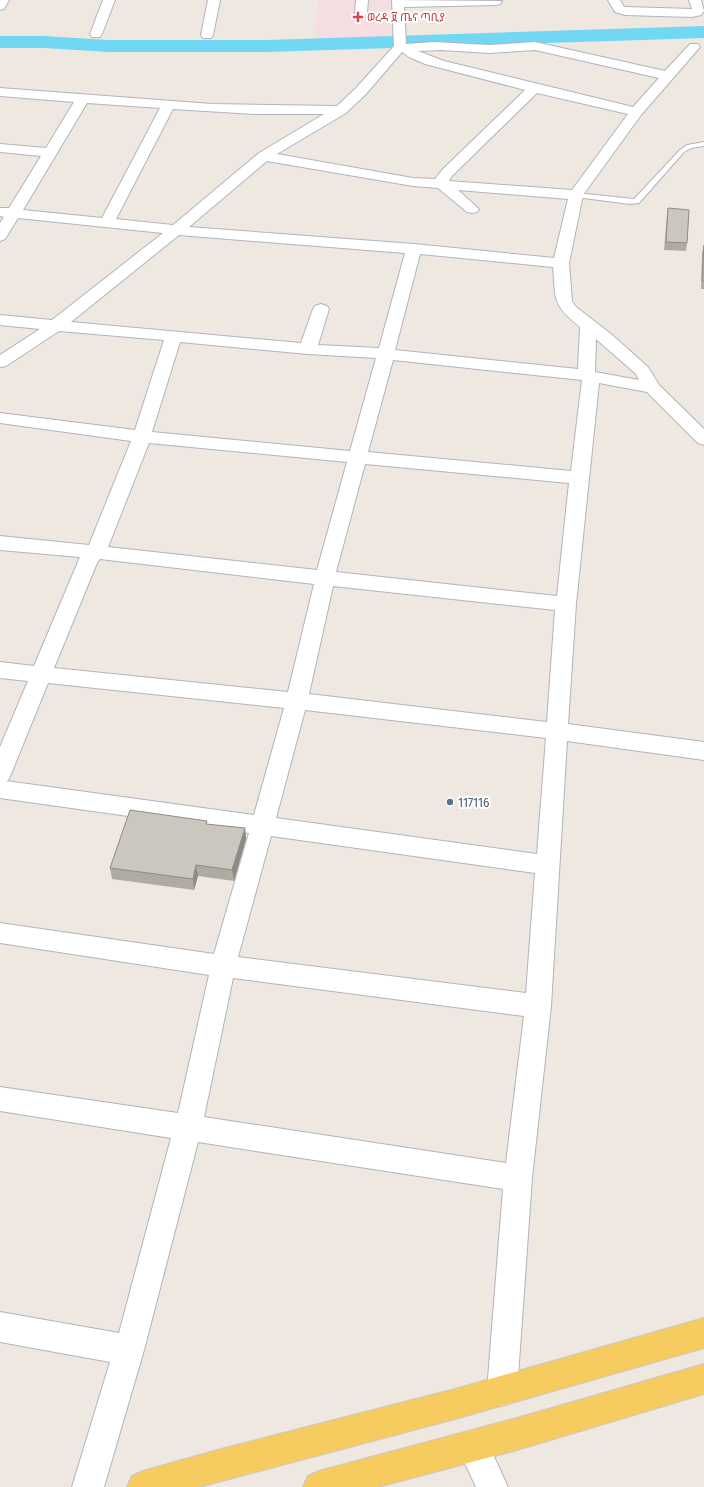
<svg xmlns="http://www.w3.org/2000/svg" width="704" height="1487" viewBox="0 0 704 1487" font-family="'Fira Sans Condensed','Noto Sans Ethiopic',sans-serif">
<rect width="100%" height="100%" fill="#efe8e0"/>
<path fill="#f5dee1" d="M318,0H398L400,42L314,45Z"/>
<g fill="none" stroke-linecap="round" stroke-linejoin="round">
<path fill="#72d7f3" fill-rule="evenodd" d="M704,26V38L267,52H108L44,48H0V36H44L108,40H267Z"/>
<g stroke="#b0b4be" stroke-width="2">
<path id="lane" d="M704,142V146L691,148L684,152L639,203L630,204L576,197L572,195L576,193L634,199L680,150L687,145Z"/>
</g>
<g stroke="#b0b4be" stroke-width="2">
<path id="street" d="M0,0H9L4,9L0,10Z
M103,0H115L102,34L100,37H92L90,34Z
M208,0H220L213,35L211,38H203L201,35Z
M356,0H368L367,13L365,16H357L355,13Z
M392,0L502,1L500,4L496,5L404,7L406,44L434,42L489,45L535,42L665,71L690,44H698L700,47L641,115L583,195L569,263L572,301L576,307L611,334L648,367L659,385L704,429V445L698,443L647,392L599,383L576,604L568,724L704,742V760L567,741L551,1006L532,1178L517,1391L513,1402L502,1406L491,1402L487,1391L503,1189L198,1142L144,1350L104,1487H72L110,1362L0,1342V1312L119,1333L171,1138L0,1111V1087L178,1113L209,975L0,943V923L214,954L249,833L0,798V747L28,681L0,678V662L34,666L80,557L0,550V536L89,545L131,441L0,423V413L135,430L164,340L59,331L6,366L0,367V355L40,329L0,325V315L52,320L163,233L18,218L5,239L0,241V223L4,217L0,216V208H9L41,156L0,152V144L46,148L74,102L0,96V88L212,104L337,106L356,88L394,46ZM441,50L489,53L535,50L659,78L633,107L444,61L418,51ZM402,52L409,57L425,64L525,90L442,170L435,179L413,178L277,154L346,113L366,94ZM537,93L628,114L572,190L449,181L452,176ZM87,103L160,108L102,218L23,210ZM173,109L254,114H324L259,153L173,225L116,219ZM267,161L413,186L438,188L467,212L472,213L477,212L479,209L458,190L568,199L554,258L414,244L189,227ZM179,235L405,253L379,348L318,345L329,309L327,306L321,304L315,306L313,309L301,343L71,322ZM420,254L553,267C556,301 552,304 580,327L578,369L395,350ZM596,339L636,374L639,380L595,372ZM180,342L308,354L376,358L350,451L152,432ZM393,360L582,380L571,471L368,452ZM149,443L347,462L317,570L108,547ZM365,464L569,483L557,596L336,572ZM100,559L314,584L288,692L54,668L97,563ZM333,586L555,610L547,722L309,694ZM48,683L284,708L254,815L6,781L8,780L11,774ZM305,710L546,738L537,854L276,818ZM271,836L535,873L526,993L238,957ZM233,978L524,1016L506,1163L204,1117Z
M608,0H620L624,7H626L692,9L689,0H701L704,11L701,15L692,17L625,15L615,12Z
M473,1430L484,1435L508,1487H476L457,1446L462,1435Z"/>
</g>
<g stroke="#c9c9c9" stroke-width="2">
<path id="primary" d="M704,1318V1348L455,1419L199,1487H127L132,1476L143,1471L221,1449L455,1389Z
M704,1364V1394L517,1450L378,1487H303L308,1476L319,1471L517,1418Z"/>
</g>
<use href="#lane" fill="#fff" fill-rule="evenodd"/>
<use href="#street" fill="#fff" fill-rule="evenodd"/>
<use href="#primary" fill="#f6cb5f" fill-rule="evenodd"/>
</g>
<path fill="#afaaa3" d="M668,208L687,243L686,251L664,250L667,215Z
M704,245V289H701L702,253Z
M207,825L245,828L246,839L234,881L198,876L194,890L112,879L110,868Z"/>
<path fill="#8e8b85" d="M245,828L246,839L234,881L232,870Z
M196,865L198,876L194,890L193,879Z"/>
<path fill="#cbc6be" stroke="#8e8b85" d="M668,208L689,210L687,243L666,242Z
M704,245V281H702Z
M130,810L207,821L206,824L245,828L232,870L196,865L193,879L110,868Z"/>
<path fill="#e0444e" stroke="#fff" stroke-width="1.5" d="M356 11h4v4h4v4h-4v4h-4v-4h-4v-4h4z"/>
<circle fill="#5c6f8a" stroke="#fff" stroke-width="1.5" cx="450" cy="802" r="4"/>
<g text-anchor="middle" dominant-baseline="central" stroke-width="4" stroke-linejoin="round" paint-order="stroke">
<g font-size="11" fill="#be3a42" stroke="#fff" text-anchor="start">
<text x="367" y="17">ወረዳ ፱ ጤና ጣቢያ</text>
</g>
<g font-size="13" fill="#4e5e75" stroke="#fff" text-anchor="start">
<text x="458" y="802">117116</text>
</g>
</g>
</svg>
